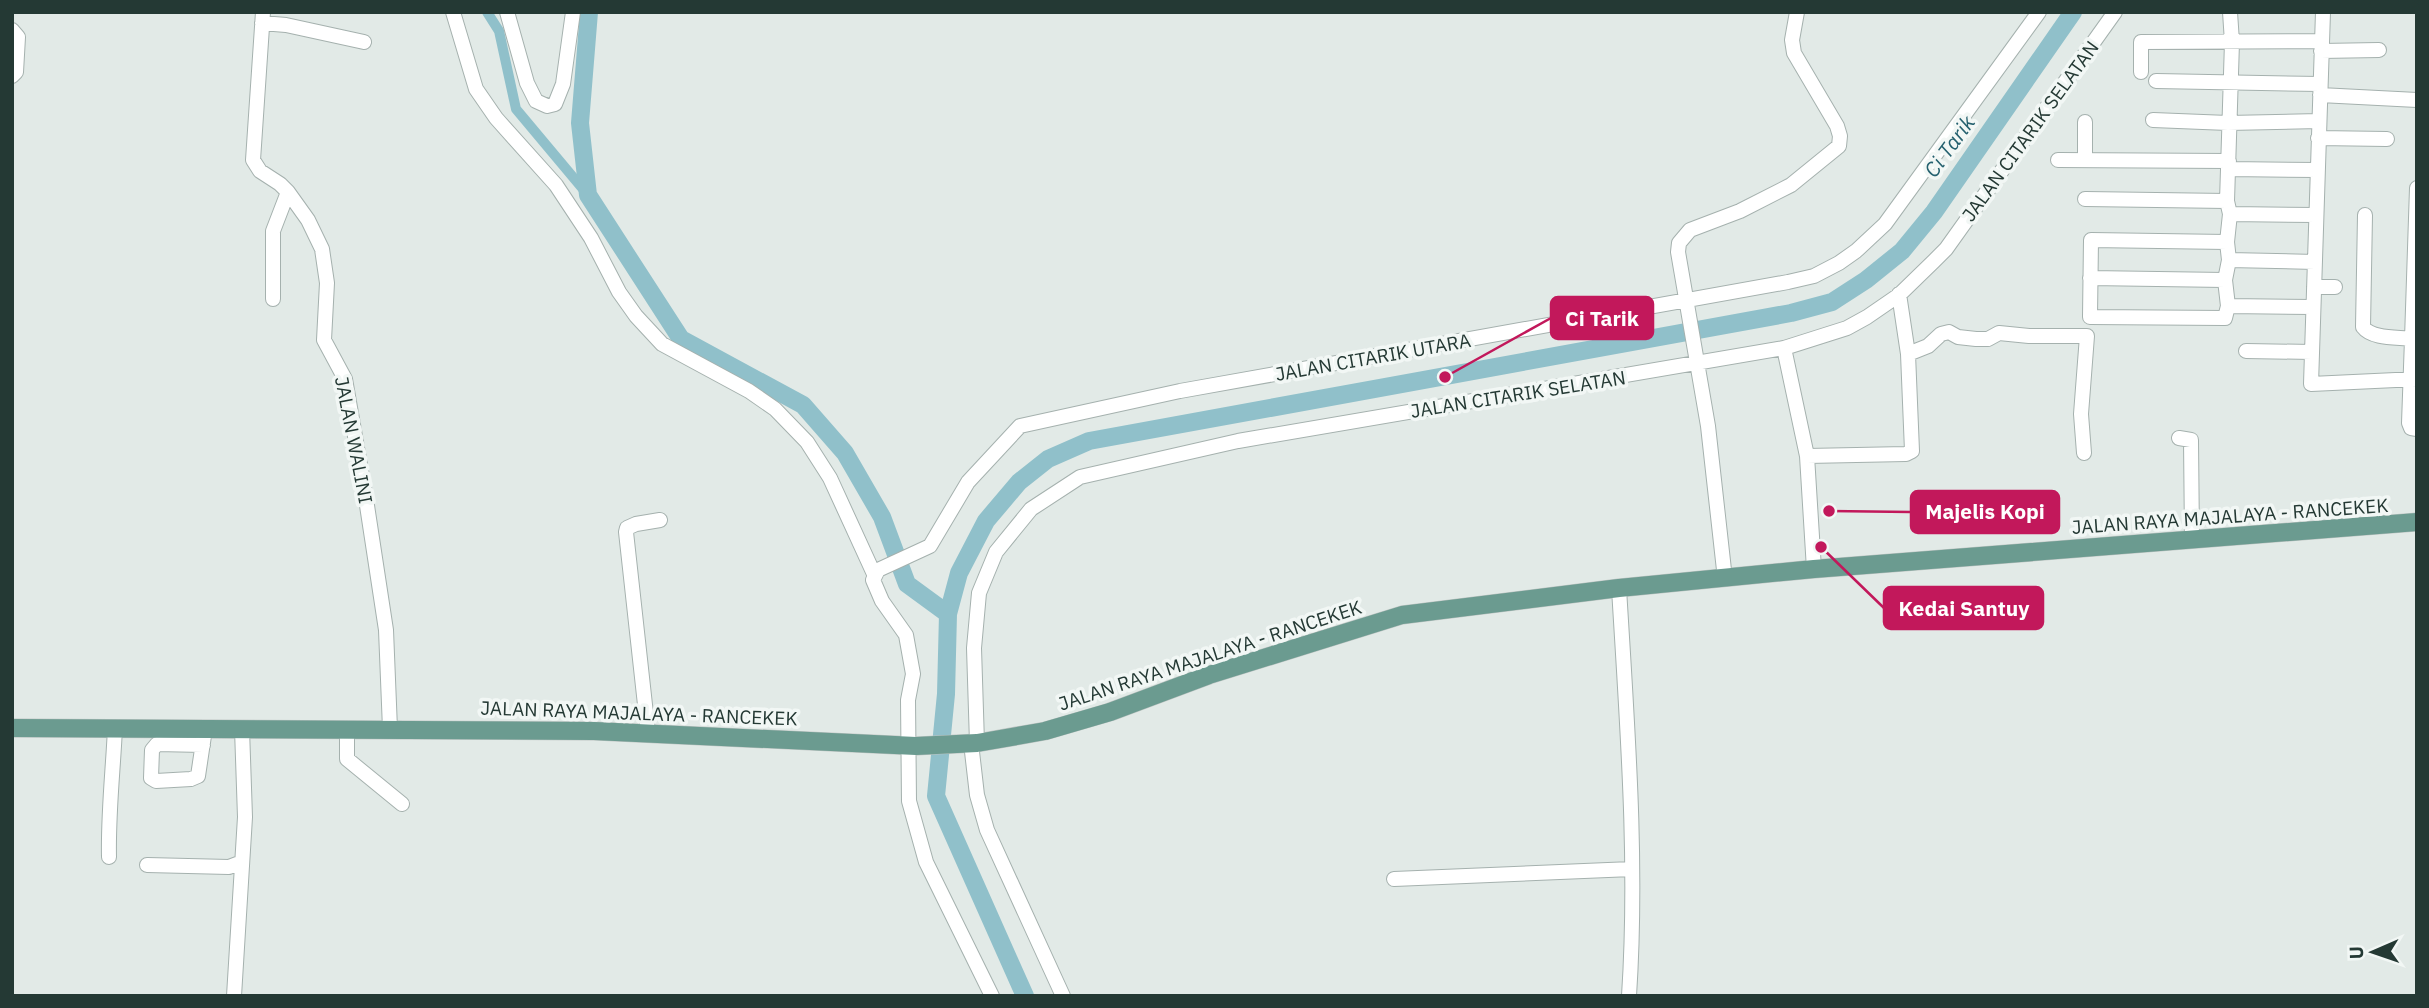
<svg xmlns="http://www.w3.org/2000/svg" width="2429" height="1008" viewBox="0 0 2429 1008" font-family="'IBM Plex Sans',sans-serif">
<rect width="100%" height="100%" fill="#e2eae7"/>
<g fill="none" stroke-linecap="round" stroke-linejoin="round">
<path stroke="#90c0ca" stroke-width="10" d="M487,12L499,31L516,109L588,195"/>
<path stroke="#90c0ca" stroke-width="18" d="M589,12L580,123L588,195L681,339L803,405L845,453L882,517L907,584L948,614
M1025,996L936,796L946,694L948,614L959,573L986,521L1019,482L1048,459L1089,441L1791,313L1832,302L1866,280L1902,251L1934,212L2073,12"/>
<g stroke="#a5b1ae" stroke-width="16">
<path id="minor" d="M263,12L253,160L260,171L280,184L288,192L308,220L322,249L327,283L324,340L345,379L366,499L386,630L390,729
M453,12L476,89L496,118L556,185L591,238L619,292L636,316L662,344L749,391L775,409L807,442L830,478L874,574
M507,12L527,83L536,101L547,106L555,104L563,84L573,12
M2323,12L2311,384L2417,379
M262,23L286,25L364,42
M12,30L18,37L16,72L12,76
M2321,51L2379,50
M2141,72V42L2322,41
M2156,81L2320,84
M2320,95L2417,100
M2153,120L2228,123L2319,121
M2318,138L2387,139
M2058,160L2229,161
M2085,160V122
M2229,169L2318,170
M2417,188L2412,339L2417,340
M2085,199L2227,201
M2230,214L2316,215
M2365,215L2363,327C2372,339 2397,337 2412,339L2409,423L2411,428L2417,429
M2227,242L2091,240L2090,317L2225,318L2228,306L2225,280L2229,260L2227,242L2230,214L2227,201L2232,42L2230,12
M2229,260L2315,262
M2090,278L2225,280
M2314,287H2335
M273,299V231L288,192
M2228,306L2313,307
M1784,348L1807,456L1814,569
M2246,351L2312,352
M1908,354L1928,346L1941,334L1949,332L1958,337L1976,339H1988L1999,333L2029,336H2087L2081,414L2084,453
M2179,438L2191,440L2192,539
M1807,456L1906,454L1912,451L1908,354L1899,294
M1725,579L1708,426L1678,252L1679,243L1690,230L1740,211L1791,185L1839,146L1840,136L1837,126L1794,53L1792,40L1797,12
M1619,588C1627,724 1638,860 1629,996
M347,730V759L402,804
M648,732L626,532L627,528L636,524L660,520
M971,743L977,795L987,830L1063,996
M977,743L974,648L979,593L996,552L1031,509L1080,477L1238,441L1784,348L1847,328L1867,317L1899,295L1934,261L1946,249L2115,12
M203,745L157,744L152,750L151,778L156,781L191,779L198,776L205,729
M109,857C108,814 113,771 115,728
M147,865L229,867L242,862
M1394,879L1632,869
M234,996L245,817L242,729
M992,996L926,862L909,801L908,700L913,674L906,635L882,601L873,580L878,570L930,546L968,482L1020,426L1180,391L1788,282L1814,276L1839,263L1856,251L1885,224L2039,12"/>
</g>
<g stroke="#bdc4c2" stroke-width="19">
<path id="major" d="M12,728L594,731L916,746L977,743L1045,731L1110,712L1209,675L1402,615L1619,588L1814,569L2417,522"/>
</g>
<use href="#minor" stroke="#fff" stroke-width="14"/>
<use href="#major" stroke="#6b9b90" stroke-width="18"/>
</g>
<g text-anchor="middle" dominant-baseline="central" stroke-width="7" stroke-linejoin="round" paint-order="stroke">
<g font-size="19" fill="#243934" stroke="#f2f7f5">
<text transform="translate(2030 131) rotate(-54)">JALAN CITARIK SELATAN</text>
<text transform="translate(1373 357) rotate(-10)">JALAN CITARIK UTARA</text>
<text transform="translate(1518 394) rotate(-9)">JALAN CITARIK SELATAN</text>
<text transform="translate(354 440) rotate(79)">JALAN WALINI</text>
<text transform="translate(2230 516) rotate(-4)">JALAN RAYA MAJALAYA - RANCEKEK</text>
<text transform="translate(1210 655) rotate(-18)">JALAN RAYA MAJALAYA - RANCEKEK</text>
<text transform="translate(639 713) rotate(2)">JALAN RAYA MAJALAYA - RANCEKEK</text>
</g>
<g font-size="21" font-style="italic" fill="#25616f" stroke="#f2f7f5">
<text transform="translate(1949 146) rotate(-54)">Ci Tarik</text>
</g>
</g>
<path fill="none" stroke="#c2185b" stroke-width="2.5" d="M1445 377L1551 318M1829 511L1911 512M1821 547L1884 608"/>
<g fill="#c2185b" stroke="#f2f7f5" stroke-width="2.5">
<circle cx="1445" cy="377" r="7"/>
<circle cx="1829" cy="511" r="7"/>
<circle cx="1821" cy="547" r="7"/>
</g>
<g fill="#c2185b" stroke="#c2185b" stroke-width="2.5">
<rect x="1551" y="297" width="102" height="42" rx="7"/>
<rect x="1911" y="491" width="148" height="42" rx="7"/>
<rect x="1884" y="587" width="159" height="42" rx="7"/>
</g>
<g font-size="21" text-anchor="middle" font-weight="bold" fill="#fff">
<text x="1602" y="326">Ci Tarik</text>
<text x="1985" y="519">Majelis Kopi</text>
<text x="1964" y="616">Kedai Santuy</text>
</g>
<rect width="2429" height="1008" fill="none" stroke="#243934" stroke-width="28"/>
<g transform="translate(2373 952) rotate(268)" stroke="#f2f7f5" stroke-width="5" paint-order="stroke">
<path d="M0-5L12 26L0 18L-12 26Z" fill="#243934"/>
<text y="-10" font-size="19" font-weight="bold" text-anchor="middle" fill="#243934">U</text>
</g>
</svg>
